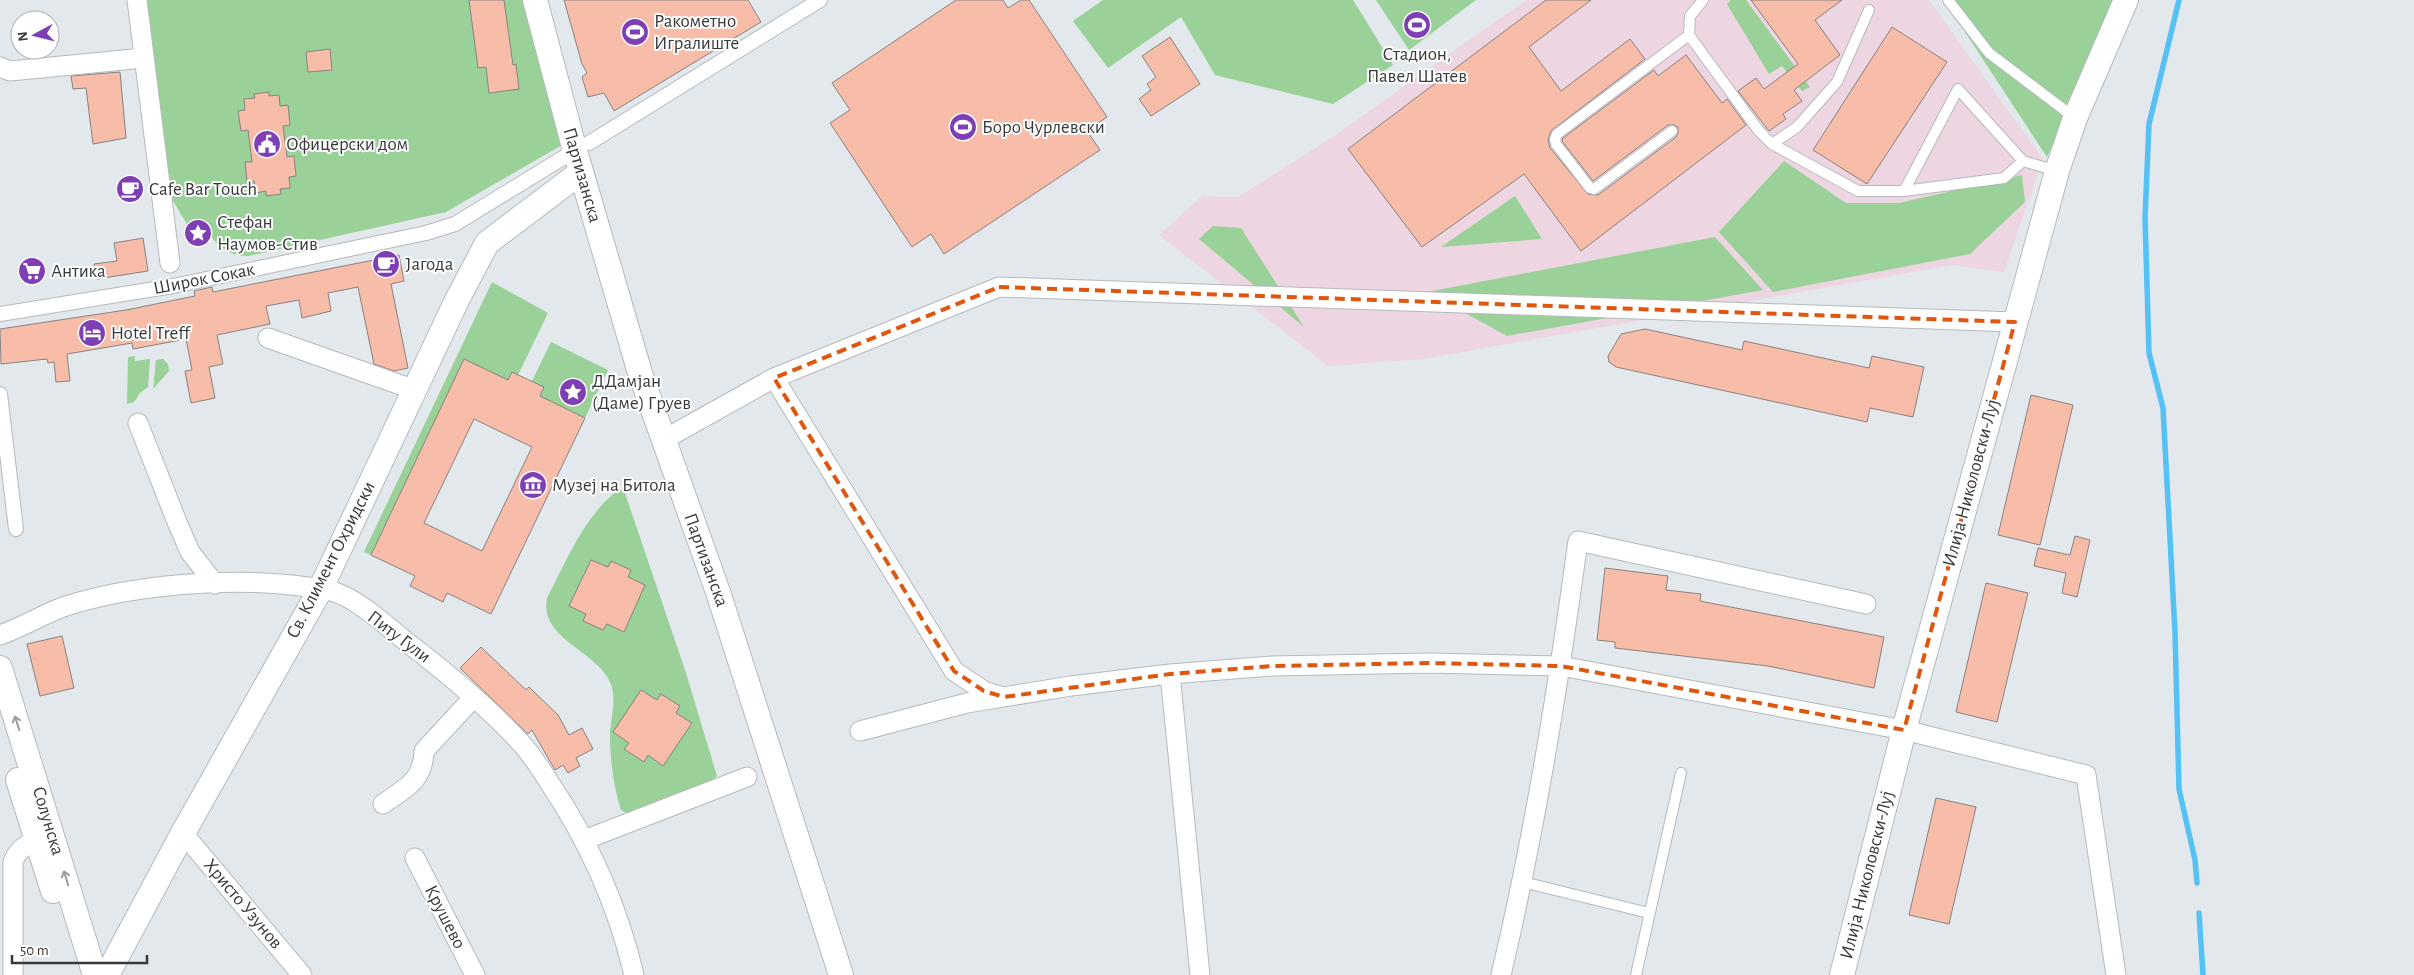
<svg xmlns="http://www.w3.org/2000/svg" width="2414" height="975" viewBox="0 0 2414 975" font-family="'Alegreya Sans',sans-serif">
<rect width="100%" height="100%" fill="#e3e8ec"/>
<path fill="#edd6e2" d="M1526,0H1929L2043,159L2004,272L1953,265L1423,359L1328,366L1159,235L1202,196L1238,197L1331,138Z"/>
<path fill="#99d198" d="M145,0H524L562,145L446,212L248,256C225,256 214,241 201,224L188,226L173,201L161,130Z
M1103,0H1353L1393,65L1333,104L1215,75L1181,17L1108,68L1073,21Z
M1376,0H1476L1409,50Z
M1731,0H1746L1810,87L1802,91L1782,66L1769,74L1727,4Z
M1944,0H2116L2047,157Z
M1784,161L1846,203H1899L2022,175L2025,202L1970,254L1773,292L1719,232Z
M1515,196L1542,239L1441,247Z
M1213,226L1241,228L1304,327L1199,239Z
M1715,237L1763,290L1507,336L1427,292Z
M492,282L548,313L518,375L512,372L508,380L464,360L371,555L364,552Z
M551,342L608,370L585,418L540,396L532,381Z
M135,356V361L150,359L148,387L140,393L134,402L127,404L128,357Z
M163,359L168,364L169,371L153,389L156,360Z
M618,490H621L625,493L686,673L717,776L711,782L627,813L621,810C613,785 610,759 610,732C611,716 617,698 610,682C597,651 539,639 547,598C566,562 584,516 618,490Z"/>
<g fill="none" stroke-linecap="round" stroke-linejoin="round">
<path stroke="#55c1f5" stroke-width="5.5" d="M2179,0L2149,124L2145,218L2149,353L2163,408L2175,632L2179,789L2195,860L2197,883
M2199,913L2203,975"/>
</g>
<path fill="#f8bda9" stroke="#888280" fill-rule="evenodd" d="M469,0H504L513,65L516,64L519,89L489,93L486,67L478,68Z
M564,0H748L761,22L614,111L604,93L588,97L582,77L587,73L582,64Z
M956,0H1003L1008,8L1021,0H1029L1107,117L1087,131L1100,150L944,254L931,234L912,247L830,123L850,110L832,83Z
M1546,0H1591L1529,47L1561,91L1630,39L1645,59L1551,131L1548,140L1550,148L1588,194L1598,195L1676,137L1678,133V127L1674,125H1668L1593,181L1562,141L1563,138L1654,70L1658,76L1686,55L1722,103L1727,99L1746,125L1581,251L1524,174L1422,247L1348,149Z
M1751,0H1842L1815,20L1840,55L1794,90L1802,101L1783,114L1786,119L1769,131L1738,91L1756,78L1764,89L1798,64Z
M1892,27L1947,62L1867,184L1813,150Z
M1170,37L1200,84L1151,116L1139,99L1151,90L1147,84L1156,77L1142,56Z
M330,49L332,70L308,72L306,52Z
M120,72L126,138L93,144L86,88L73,89L71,76Z
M269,92V96L279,95L280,106L288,105L290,125L283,126L287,157L294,156L296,176L289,177L290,188L280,189L281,194L266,196V191L256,193L254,181L247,182L245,162H252L248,130L241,131L238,111L245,110L244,99L255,98L254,94Z
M143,238L148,271L97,279L94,264L117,261L114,243Z
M399,255L404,281L391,284L408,368L394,371L374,364L358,287L328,293L331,311L302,318L299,300L266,306L270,324L217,335L223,364L209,367L215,398L191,403L185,371L192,370L186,339L133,349L132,343L67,354L70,381L56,382L54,362L48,363L47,359L1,364L0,329L126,310L195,296L194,291L212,287L213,292Z
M1645,329L1742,350L1744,341L1869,368L1872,356L1924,367L1913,417L1870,408L1867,422L1616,367L1609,362L1608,356L1621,334Z
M464,359L508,380L512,372L544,387L540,396L585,418L491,614L447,593L443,602L410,586L415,576L371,555ZM474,419L532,447L482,551L424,523Z
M2031,395L2073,405L2040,545L1998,535Z
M2075,536L2090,540L2077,597L2062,593L2066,573L2034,566L2038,548L2070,555Z
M591,560L608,567L611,561L631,570L628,577L645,585L624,632L607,624L603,630L583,621L586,614L569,606Z
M1605,568L1668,576L1666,590L1701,594L1700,601L1884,637L1874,688L1768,666L1615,648V642L1597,640Z
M1986,583L2028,593L1997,722L1956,712Z
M62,636L74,688L40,696L27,644Z
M481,647L526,690L529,687L558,715L569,735L582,728L593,749L576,758L580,766L568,773L563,765L555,770L532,730L528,734L460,668Z
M641,690L657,700L661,694L680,706L676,713L692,723L663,766L648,755L644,762L624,749L629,743L613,732Z
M1936,798L1976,807L1949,924L1909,915Z"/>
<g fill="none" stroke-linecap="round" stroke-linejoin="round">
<g stroke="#b5b9bd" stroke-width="12">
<path id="service" d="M1703,0L1690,16L1689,35L1759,131L1772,144L1858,191H1904L2004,178L2023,161
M1948,0L1989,53L2075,118
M1672,131L1594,189L1590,188L1556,144L1555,139L1557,134L1689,35
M1772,144L1797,127L1837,82L1869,10
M1904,191L1958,89L2023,161L2057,171
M1523,882L1649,913
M1636,975L1681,773"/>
</g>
<g stroke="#b5b9bd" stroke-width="16">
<path id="pedestrian" d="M589,143L820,0
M0,314L173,286L426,233L455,224L566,156
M0,394L16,529"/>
</g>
<g stroke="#b5b9bd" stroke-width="21">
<path id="minor" d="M137,0L170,263
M0,67L10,71L144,58
M268,338L415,390
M774,378L954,671L984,691L1003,697
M138,423L177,522L190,552L215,584
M663,440L774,378L999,287L2015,322
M0,635C23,627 43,614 66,606C142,582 253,575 331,591C356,597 388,627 408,643C447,673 486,705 519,741C531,753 540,768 549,782C588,840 618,907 634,975
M1170,674L1200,975
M860,731L967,703L1071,686L1170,674L1273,666L1429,663L1561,666L1904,730L2086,775L2116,975
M383,804C405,788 423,782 424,751L473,698
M183,833L302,975
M584,840L747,777
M415,858L475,975
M13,975V862C19,845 34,841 50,836
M1501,975C1535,832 1558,687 1578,541L1866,604"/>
</g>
<g stroke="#b5b9bd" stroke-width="26">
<path id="tertiary" d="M535,0L575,151L640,373L718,592L841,975
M0,668L95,975
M18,780L53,891
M107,975L183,833L320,590L457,300L487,243L581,172
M1842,975L1904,730L2057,171L2075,118L2126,0"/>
</g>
<use href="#service" stroke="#fff" stroke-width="10"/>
<use href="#pedestrian" stroke="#fff" stroke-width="14"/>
<use href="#minor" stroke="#fff" stroke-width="19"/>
<use href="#tertiary" stroke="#fff" stroke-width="24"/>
</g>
<defs><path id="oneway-shaft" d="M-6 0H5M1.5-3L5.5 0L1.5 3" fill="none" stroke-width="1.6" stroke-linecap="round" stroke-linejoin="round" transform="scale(1.25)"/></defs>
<g stroke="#9b9c9c">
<use href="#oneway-shaft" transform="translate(17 723) rotate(-108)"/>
<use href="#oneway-shaft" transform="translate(66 878) rotate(-107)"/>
</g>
<path fill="none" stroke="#df570e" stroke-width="4" stroke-dasharray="10 6" stroke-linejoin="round" d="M999,287L2015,322L1904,730L1561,666L1429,663L1273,666L1170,674L1004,697L984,691L954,671L774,378Z"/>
<defs>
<g id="stadium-disc" transform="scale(1.4375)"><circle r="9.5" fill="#7f3fb4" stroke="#fff"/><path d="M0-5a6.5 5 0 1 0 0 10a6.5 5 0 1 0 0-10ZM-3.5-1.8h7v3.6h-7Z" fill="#fff"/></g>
<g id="civic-disc" transform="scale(1.4375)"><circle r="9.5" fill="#7f3fb4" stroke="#fff"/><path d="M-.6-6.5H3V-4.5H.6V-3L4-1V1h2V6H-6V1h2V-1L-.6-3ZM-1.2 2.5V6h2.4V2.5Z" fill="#fff"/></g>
<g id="cafe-disc" transform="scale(1.4375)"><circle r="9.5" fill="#7f3fb4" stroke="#fff"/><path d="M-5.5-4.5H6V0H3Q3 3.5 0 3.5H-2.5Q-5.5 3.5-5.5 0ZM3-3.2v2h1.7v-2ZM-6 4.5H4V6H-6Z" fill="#fff"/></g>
<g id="sight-disc" transform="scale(1.4375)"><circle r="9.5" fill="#7f3fb4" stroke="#fff"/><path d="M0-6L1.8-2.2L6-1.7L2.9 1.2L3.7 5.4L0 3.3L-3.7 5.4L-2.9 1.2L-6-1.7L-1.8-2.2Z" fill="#fff"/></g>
<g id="supermarket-disc" transform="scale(1.4375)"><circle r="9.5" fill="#7f3fb4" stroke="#fff"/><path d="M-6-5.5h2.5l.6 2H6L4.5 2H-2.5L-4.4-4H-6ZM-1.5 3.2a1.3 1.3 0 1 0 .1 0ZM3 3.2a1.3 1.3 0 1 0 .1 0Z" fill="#fff"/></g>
<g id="hotel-disc" transform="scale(1.4375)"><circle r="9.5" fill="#7f3fb4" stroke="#fff"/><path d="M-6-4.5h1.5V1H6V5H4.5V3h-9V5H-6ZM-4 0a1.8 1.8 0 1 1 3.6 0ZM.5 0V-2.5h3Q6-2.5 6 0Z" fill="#fff"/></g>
<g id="museum-disc" transform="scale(1.4375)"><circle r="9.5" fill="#7f3fb4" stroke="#fff"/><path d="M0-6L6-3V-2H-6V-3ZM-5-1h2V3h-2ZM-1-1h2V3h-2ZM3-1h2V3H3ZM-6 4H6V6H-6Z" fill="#fff"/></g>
</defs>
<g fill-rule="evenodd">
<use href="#stadium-disc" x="1417" y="25"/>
<use href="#stadium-disc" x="635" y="32"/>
<use href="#stadium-disc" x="963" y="127"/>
<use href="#civic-disc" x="267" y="144"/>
<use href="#cafe-disc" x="130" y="189"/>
<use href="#sight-disc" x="198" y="233"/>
<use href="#cafe-disc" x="386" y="264"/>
<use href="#supermarket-disc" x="32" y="271"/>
<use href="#hotel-disc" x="92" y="333"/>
<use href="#sight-disc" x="573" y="392"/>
<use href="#museum-disc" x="533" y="485"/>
</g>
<g text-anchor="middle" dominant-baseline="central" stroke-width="4" stroke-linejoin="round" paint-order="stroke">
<g font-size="19" fill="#37393a" stroke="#fff" text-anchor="start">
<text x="654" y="21">Ракометно<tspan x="654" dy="22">Игралиште</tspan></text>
<text x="1417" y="54" text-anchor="middle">Стадион,<tspan x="1417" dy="22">Павел Шатев</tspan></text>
<text x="982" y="127">Боро Чурлевски</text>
<text x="286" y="144">Офицерски дом</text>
<text x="149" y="189">Cafe Bar Touch</text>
<text x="217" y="222">Стефан<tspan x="217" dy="22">Наумов-Стив</tspan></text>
<text x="405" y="264">Јагода</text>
<text x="51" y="271">Антика</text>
<text x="111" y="333">Hotel Treff</text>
<text x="592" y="381">ДДамјан<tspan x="592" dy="22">(Даме) Груев</tspan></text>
<text x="552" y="485">Музеј на Битола</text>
</g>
<g font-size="19" fill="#37393a" stroke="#fff">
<text transform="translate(582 175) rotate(74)">Партизанска</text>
<text transform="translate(204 279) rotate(-11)">Широк Сокак</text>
<text transform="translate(1971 483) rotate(-75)">Илија Николовски-Луј</text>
<text transform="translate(331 560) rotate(-63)">Св. Климент Охридски</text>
<text transform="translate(706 560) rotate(70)">Партизанска</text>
<text transform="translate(399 637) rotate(37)">Питу Гули</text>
<text transform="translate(48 821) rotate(73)">Солунска</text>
<text transform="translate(1867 875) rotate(-76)">Илија Николовски-Луј</text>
<text transform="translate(243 904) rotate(50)">Христо Узунов</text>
<text transform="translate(445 917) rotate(63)">Крушево</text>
</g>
</g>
<g transform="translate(35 35) rotate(263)"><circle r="24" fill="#ffffff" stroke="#afb0b0"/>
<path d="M0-4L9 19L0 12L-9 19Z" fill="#7f3fb4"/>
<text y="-8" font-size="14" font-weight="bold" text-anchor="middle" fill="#37393a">N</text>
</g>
<path d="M12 955v8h135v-8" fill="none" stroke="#37393a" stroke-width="2.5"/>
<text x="20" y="955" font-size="15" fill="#37393a" stroke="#ffffff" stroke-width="4" paint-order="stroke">50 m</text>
</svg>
